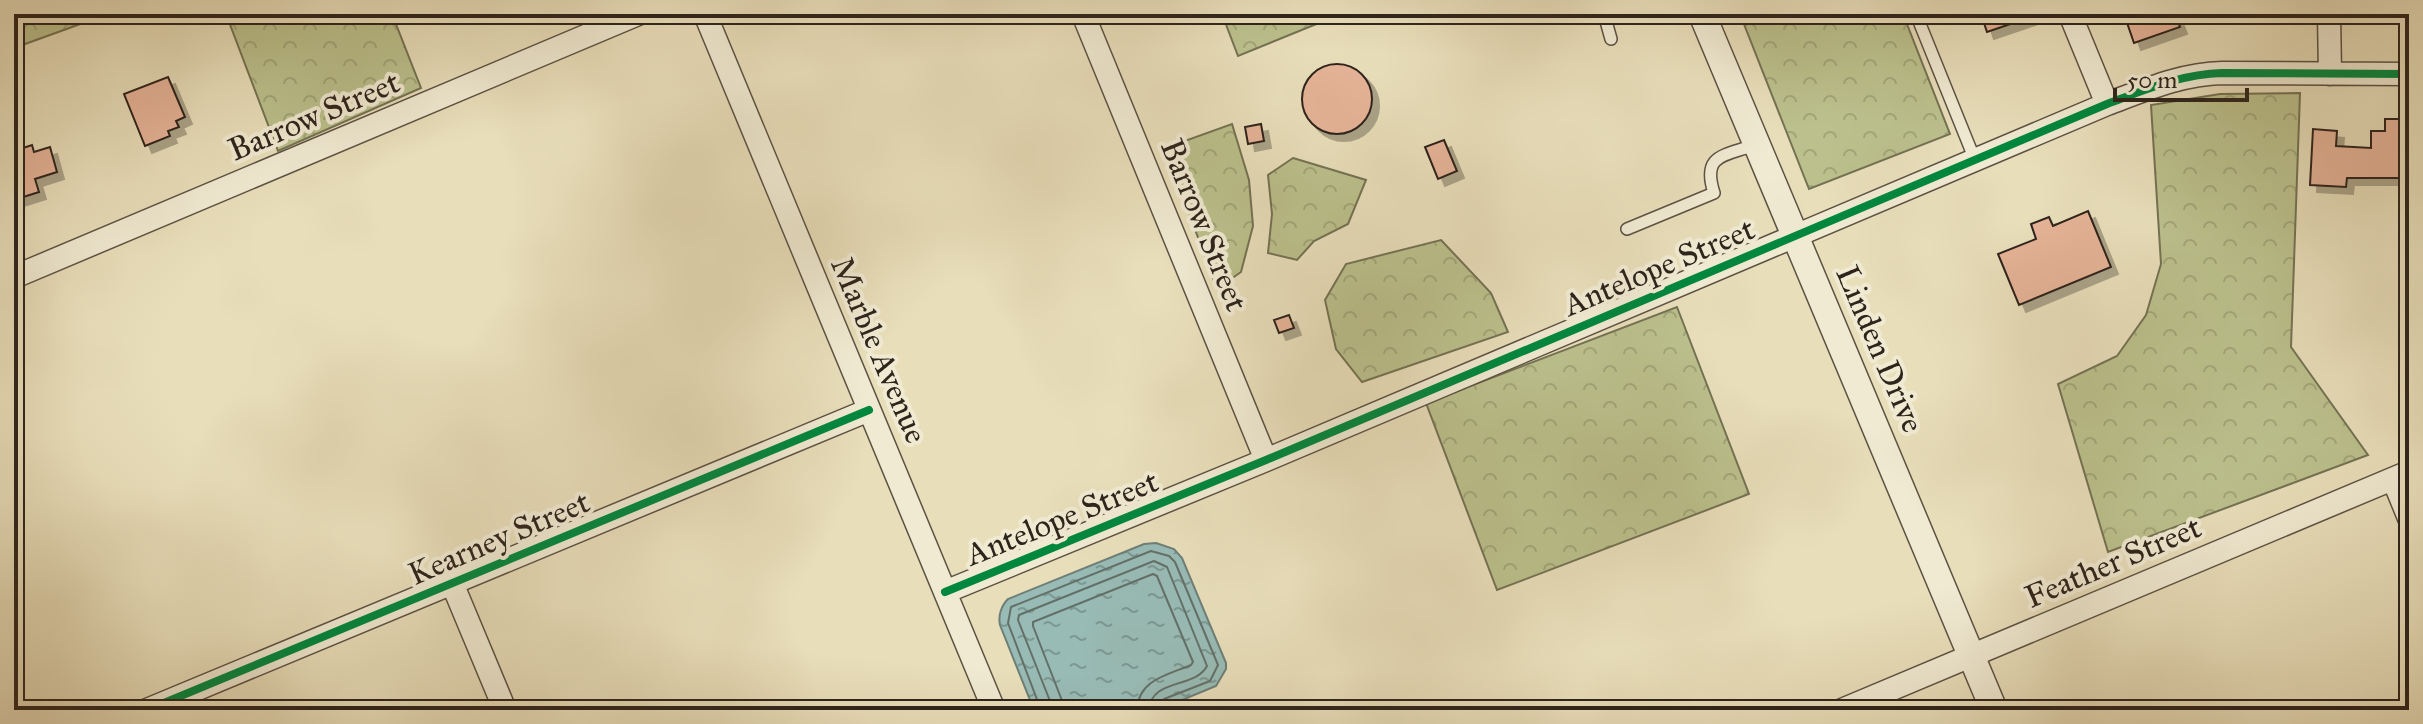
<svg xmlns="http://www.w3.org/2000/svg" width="2423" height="724" viewBox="0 0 2423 724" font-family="'IM FELL Great Primer',serif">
<defs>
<pattern id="forest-crowns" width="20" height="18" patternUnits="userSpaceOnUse" patternTransform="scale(2)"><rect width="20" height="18" fill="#bbc08c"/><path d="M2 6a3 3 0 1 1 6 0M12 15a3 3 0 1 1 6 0" fill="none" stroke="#a1a578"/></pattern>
<pattern id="water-ripples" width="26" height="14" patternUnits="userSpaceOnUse" patternTransform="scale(2)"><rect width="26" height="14" fill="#98bbb5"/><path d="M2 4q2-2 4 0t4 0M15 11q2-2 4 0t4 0" fill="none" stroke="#7c9892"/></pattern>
<filter id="shadow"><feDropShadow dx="7" dy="7" stdDeviation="0" flood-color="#0004"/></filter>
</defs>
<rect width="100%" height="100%" fill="#e8deba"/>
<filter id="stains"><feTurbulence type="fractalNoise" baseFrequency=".0025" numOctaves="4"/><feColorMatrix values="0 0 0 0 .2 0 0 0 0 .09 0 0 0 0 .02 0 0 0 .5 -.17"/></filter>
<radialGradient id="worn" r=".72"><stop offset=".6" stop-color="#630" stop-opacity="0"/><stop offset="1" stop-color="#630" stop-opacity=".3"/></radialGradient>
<path fill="url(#forest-crowns)" stroke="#747254" stroke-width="2" d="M14,14H108L14,48Z
M226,14H392L421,88L278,151Z
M1222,14H1341L1238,56Z
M1740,14H1903L1950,134L1809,189Z
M2300,93L2291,347L2368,455L2108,552L2058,384L2117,356L2146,315L2161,264L2151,105L2220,94Z
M1232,124L1249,180L1253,226L1241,272L1217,289L1165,148Z
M1293,158L1366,180L1348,224L1314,241L1297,260L1268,253L1272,214L1268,175Z
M1441,240L1491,293L1508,332L1362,382L1336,349L1325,300L1346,264Z
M1677,307L1749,494L1497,590L1426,403Z"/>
<path fill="url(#water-ripples)" stroke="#6e7f78" stroke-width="2" d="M1156,543L1174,549L1182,558L1226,663V669L1216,686L1158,710H1034L1000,625C998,616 1001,606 1008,599L1144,544Z"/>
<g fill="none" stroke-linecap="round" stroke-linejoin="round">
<path stroke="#637068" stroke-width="2" d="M1041,710L1008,623L1011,607L1151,551L1169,556L1175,562L1218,665L1210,681L1164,699L1160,704L1159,710
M1051,710L1050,701L1018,620L1019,615L1154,561L1167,567L1207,666C1195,689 1151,678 1149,710
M1063,710L1061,698L1033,626V622L1153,574L1157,576L1193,662L1191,665C1167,675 1138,680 1137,710"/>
</g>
<path fill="#e5b397" stroke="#2e241c" stroke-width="2" filter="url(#shadow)" d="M1981,14H2031V17L1987,32Z
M2124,14H2175L2180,27L2134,43Z
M1302 99a35 35 0 1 1 70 0a35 35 0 1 1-70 0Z
M168,77L185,117L176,121L179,127L168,131L170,136L145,146L124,94Z
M2385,119H2409V165L2401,164V178H2347L2346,187L2310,185L2313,129L2337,131L2336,146L2371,148V131H2385Z
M1261,124L1264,141L1248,144L1245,127Z
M1444,140L1457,171L1438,179L1425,147Z
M32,145L34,152L50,147L57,172L35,179L39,192L14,200V151Z
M2088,211L2111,267L2019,305L1998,254L2036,239L2031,224L2049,217L2053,226Z
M1289,315L1294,328L1279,333L1274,320Z"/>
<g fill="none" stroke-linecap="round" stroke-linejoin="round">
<g stroke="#5c5244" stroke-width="14">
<path id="service" d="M1604,14L1611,39
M1916,14L1975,160
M1627,229L1714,193C1701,153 1726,156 1757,144"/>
</g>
<g stroke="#5c5244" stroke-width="25">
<path id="minor" d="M705,14L994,710
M1083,14L1266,460
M2070,14L2107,104
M2329,14L2330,74
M14,277L638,14
M2393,479L2409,518
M452,583L505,710
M945,592L1266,460L2107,104C2145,90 2181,74 2222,73L2409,74
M14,707L15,710
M147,710L869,410
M1842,710L2409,472"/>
</g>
<g stroke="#5c5244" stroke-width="29">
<path id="tertiary" d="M1702,14L1994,710"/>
</g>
<use href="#service" stroke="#f0ead2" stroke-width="11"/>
<use href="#minor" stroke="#f0ead2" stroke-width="22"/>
<use href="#tertiary" stroke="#f0ead2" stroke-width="26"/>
<g stroke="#f0ead2" stroke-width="13">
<path id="cycleway" d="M945,592L1266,460L2107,104C2145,90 2181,74 2222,73L2409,74
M147,710L869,410"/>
</g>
<use href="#cycleway" stroke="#00873e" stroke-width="8"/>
</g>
<g text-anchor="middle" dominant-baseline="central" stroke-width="8" stroke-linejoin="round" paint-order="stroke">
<g font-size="32" fill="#2e241c" stroke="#f0ead2">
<text transform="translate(314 116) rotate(-23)">Barrow Street</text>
<text transform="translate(1204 225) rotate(68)">Barrow Street</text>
<text transform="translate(1659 267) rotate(-23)">Antelope Street</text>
<text transform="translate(1880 349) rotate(67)">Linden Drive</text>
<text transform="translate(879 350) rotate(67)">Marble Avenue</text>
<text transform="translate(1062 518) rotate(-22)">Antelope Street</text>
<text transform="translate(499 538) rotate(-23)">Kearney Street</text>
<text transform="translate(2113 562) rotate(-23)">Feather Street</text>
</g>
</g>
<rect width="2423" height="724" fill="none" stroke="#e8deba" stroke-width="48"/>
<rect x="16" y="16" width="2391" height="692" fill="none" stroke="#2e241c" stroke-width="4"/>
<rect x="24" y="24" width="2375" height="676" fill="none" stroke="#2e241c" stroke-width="2"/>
<path d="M2115 88v12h132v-12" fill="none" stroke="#2e241c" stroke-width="4"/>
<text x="2127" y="88" font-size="24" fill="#2e241c" stroke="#f0ead2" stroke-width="6" paint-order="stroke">50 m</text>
<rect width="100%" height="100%" filter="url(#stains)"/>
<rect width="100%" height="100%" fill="url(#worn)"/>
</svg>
